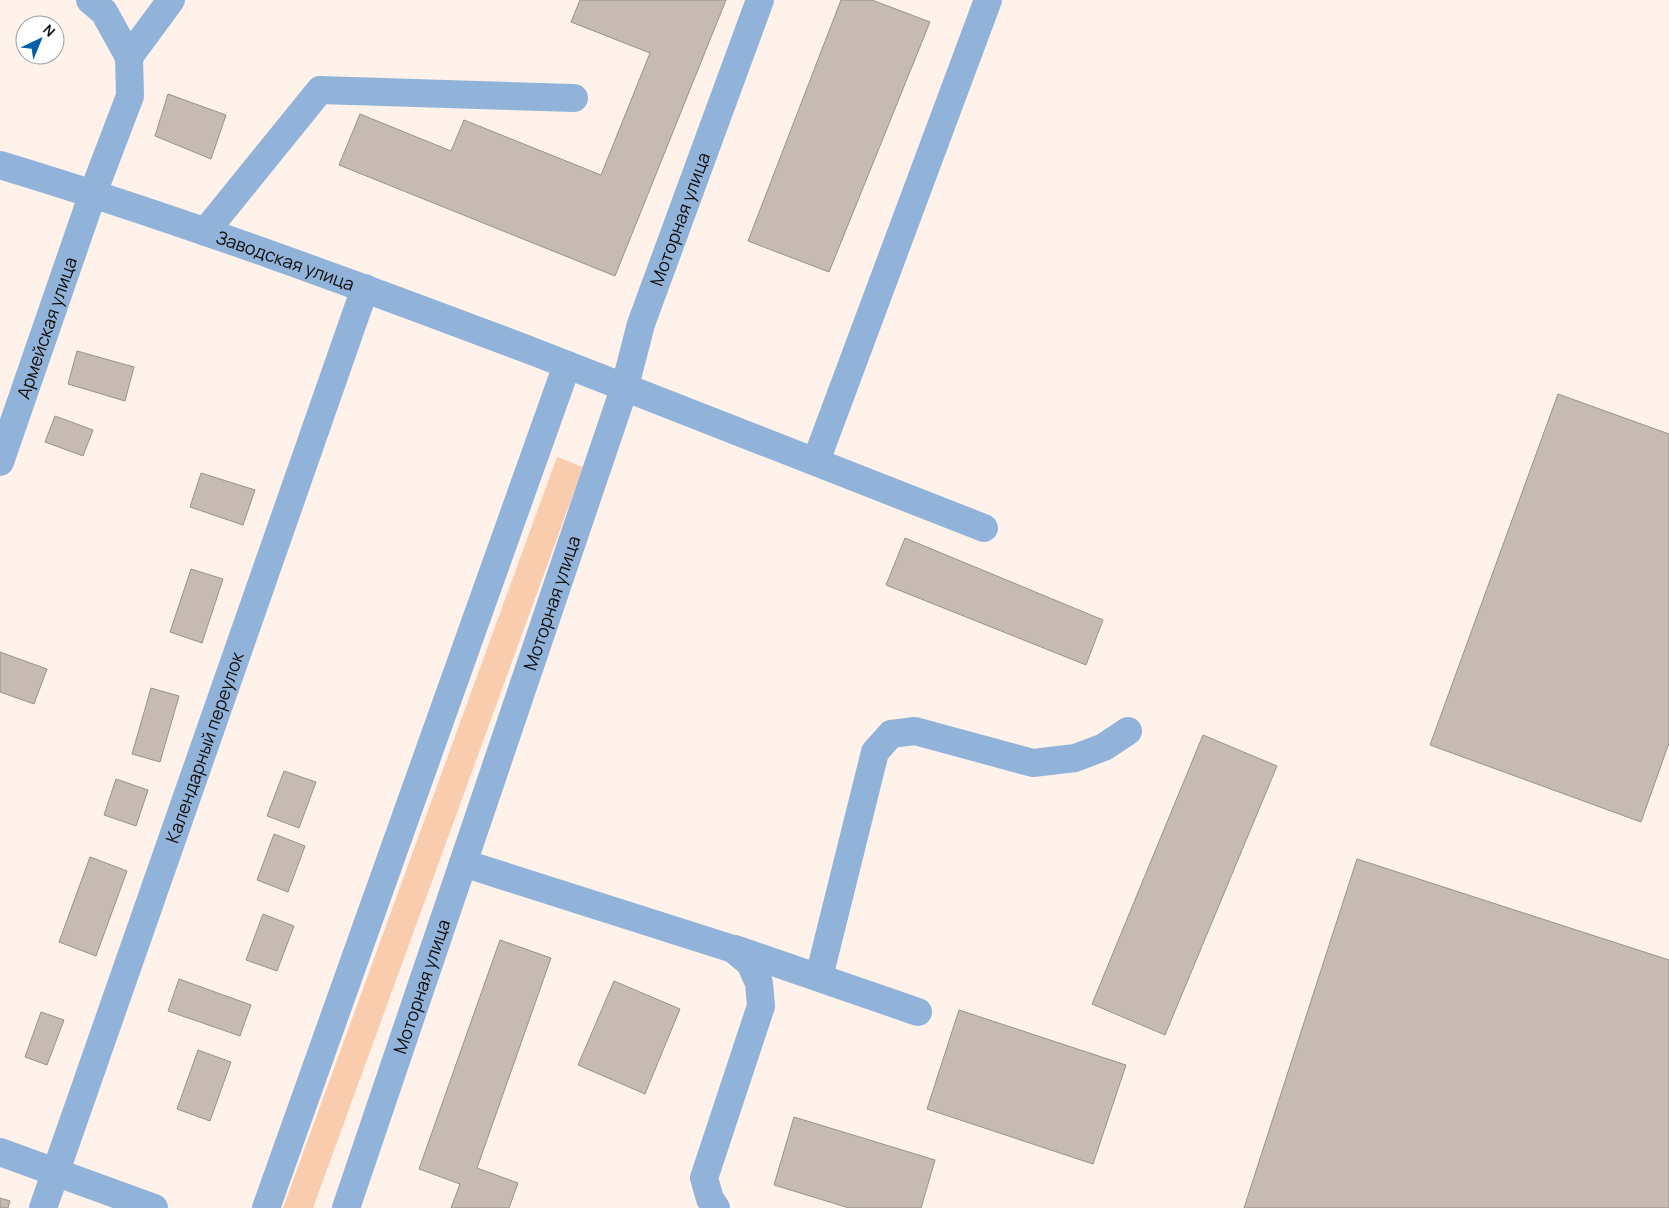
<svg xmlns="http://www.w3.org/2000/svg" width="1669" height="1208" viewBox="0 0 1669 1208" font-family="Manrope,sans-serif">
<rect width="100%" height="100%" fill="#fff2ea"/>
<path fill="#f9ccae" d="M557,457L583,467L313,1208H283Z"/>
<path fill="#c6bab3" stroke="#9c9189" d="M580,0H726L615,276L339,165L360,114L451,151L464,120L601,175L650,53L571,22Z
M841,0H872L930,22L829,272L748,241Z
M168,94L226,115L211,159L155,136Z
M77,351L134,367L125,401L68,384Z
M1558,394L1669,434V743L1641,822L1430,745Z
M55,416L93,430L83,456L45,442Z
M201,473L255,490L243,525L190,507Z
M905,538L1103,620L1086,665L886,585Z
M191,569L223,579L202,643L170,632Z
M0,652L47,669L34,704L0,692Z
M151,688L179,696L160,762L132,754Z
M1203,735L1277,766L1165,1035L1092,1004Z
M284,771L316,782L299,828L267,816Z
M116,779L148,790L136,826L104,815Z
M274,834L305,846L288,892L257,880Z
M90,857L127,871L96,956L59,942Z
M1357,859L1669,960V1208H1244Z
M263,914L294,926L277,971L246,960Z
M500,940L551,958L477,1168L518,1183L509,1208H451L460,1184L419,1169Z
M179,979L251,1005L240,1036L168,1011Z
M614,981L680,1009L645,1094L578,1065Z
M959,1010L1126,1065L1093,1164L927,1109Z
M41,1012L64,1020L47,1065L25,1057Z
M198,1050L231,1062L210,1121L177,1109Z
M794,1117L935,1160L921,1208H849L774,1185Z
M0,1198L10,1201L8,1208H0Z"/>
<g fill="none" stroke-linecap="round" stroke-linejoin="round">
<g stroke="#91b3da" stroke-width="28">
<path d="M129,57L171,0"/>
<path id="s1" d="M0,165C182,220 360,286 537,353C686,411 835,469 984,528"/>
<path d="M205,232L320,90L574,98"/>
<path d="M816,461L988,0"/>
<path id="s2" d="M0,462L93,193L130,96L129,57L104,12L90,0"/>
<path d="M463,863L733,949L750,963L759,983L761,1006L704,1178L710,1199L716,1208"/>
<path d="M735,949L918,1012"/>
<path d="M819,977L875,752L891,734L915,731L1033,763L1075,758L1104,747L1128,731"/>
<path d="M0,1152L154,1208"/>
<path id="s3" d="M43,1208L365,288"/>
<path d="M266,1208L567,365"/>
<path id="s4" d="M346,1208L625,386L641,324L760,0"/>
</g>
</g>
<g text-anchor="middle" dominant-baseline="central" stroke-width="4.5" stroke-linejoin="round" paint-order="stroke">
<g font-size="18" fill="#100c09" stroke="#fff">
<text stroke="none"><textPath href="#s4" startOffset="1044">Моторная улица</textPath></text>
<text stroke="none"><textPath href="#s1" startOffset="301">Заводская улица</textPath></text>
<text stroke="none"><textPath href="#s2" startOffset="142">Армейская улица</textPath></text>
<text stroke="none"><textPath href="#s4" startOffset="639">Моторная улица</textPath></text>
<text stroke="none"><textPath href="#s3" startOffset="488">Календарный переулок</textPath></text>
<text stroke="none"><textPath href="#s4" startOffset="234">Моторная улица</textPath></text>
</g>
</g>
<g transform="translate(40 40) rotate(44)"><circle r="24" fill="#ffffff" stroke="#9f9e9d"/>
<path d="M0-4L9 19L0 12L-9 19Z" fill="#005eab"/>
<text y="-8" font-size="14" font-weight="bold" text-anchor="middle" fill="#100c09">N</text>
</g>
</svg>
